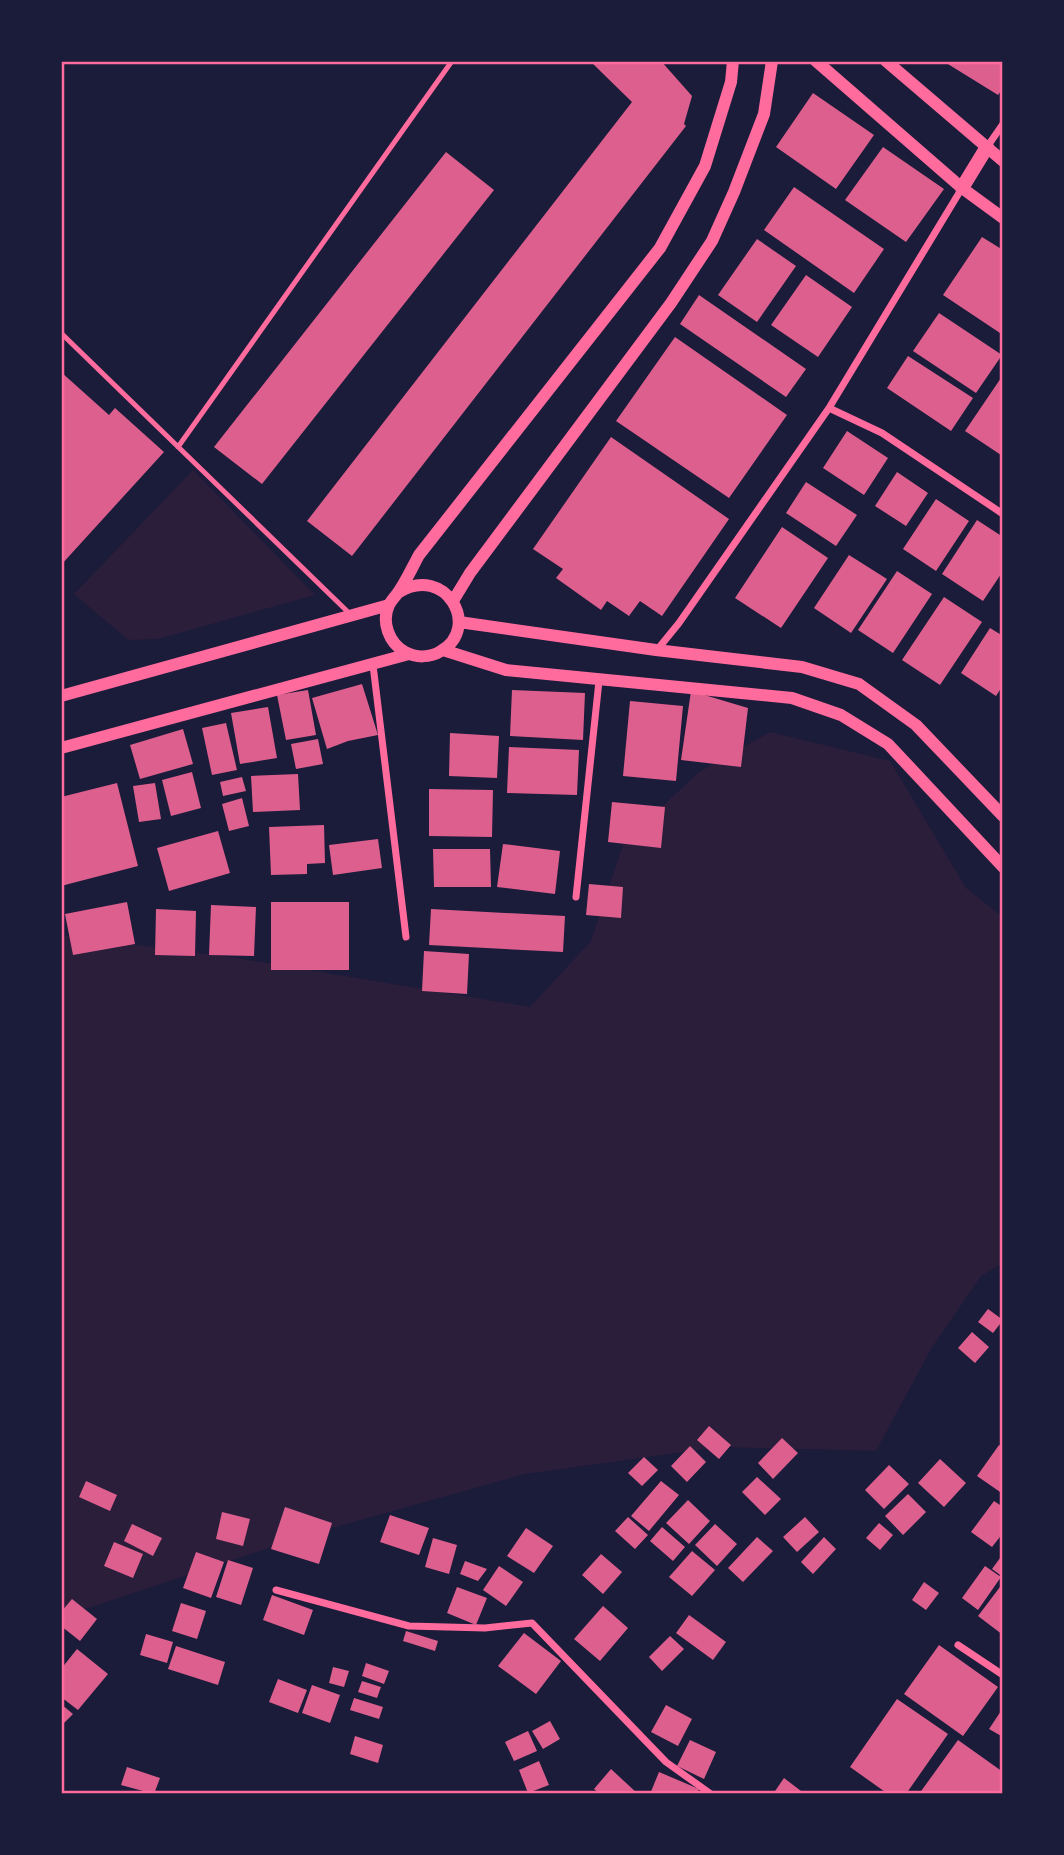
<svg xmlns="http://www.w3.org/2000/svg" width="1064" height="1855" viewBox="0 0 1064 1855" font-family="'IBM Plex Sans',sans-serif">
<rect width="100%" height="100%" fill="#1b1b3a"/>
<path fill="#2a1e3b" d="M193,470L315,595L158,639L128,640L74,594Z
M770,732L890,761L966,888L1003,917V1263L981,1276L931,1349L876,1451L720,1447L525,1474L314,1533L61,1617V935L237,958L530,1007L591,941L624,842L699,772Z"/>
<path fill="#dd5f8e" d="M590,61H661L692,96L684,124L686,126L352,556L307,521L632,102Z
M943,61H1003V88L998,95Z
M813,93L874,135L836,189L776,147Z
M883,147L944,189L906,242L845,200Z
M446,152L494,190L262,484L214,447Z
M794,187L884,249L854,293L764,230Z
M982,237L1003,250V335L943,295Z
M757,239L796,266L757,322L718,295Z
M806,275L852,307L818,357L771,325Z
M699,295L806,369L786,397L680,324Z
M939,313L1002,355L976,393L913,351Z
M675,337L787,415L729,498L616,421Z
M908,356L973,398L951,431L887,388Z
M61,372L109,415L115,408L164,452L61,565Z
M1003,375V453L1001,455L965,431Z
M847,431L888,458L864,495L823,468Z
M611,437L729,519L662,616L640,601L629,616L607,601L601,610L556,578L563,569L533,549Z
M897,472L928,493L906,526L875,506Z
M806,482L857,515L836,546L786,513Z
M936,499L969,521L936,571L903,549Z
M977,520L1003,537V571L983,601L942,574Z
M782,527L828,558L781,628L735,598Z
M849,555L887,579L851,633L814,608Z
M897,571L932,594L893,653L858,630Z
M944,597L982,622L940,685L902,660Z
M990,628L1003,636V685L996,696L961,673Z
M362,684L378,735L348,741L327,749L312,698Z
M308,690L316,735L286,740L277,695Z
M512,690L585,693L583,740L510,736Z
M691,691L748,708L741,767L681,760Z
M630,701L683,706L676,781L623,776Z
M268,707L277,758L240,764L231,713Z
M226,723L237,770L212,775L202,728Z
M183,729L193,764L140,779L130,745Z
M450,733L499,736L497,778L449,776Z
M318,739L323,764L296,769L291,744Z
M509,747L579,750L577,795L507,793Z
M192,772L201,808L171,816L162,780Z
M298,774L300,810L253,812L251,776Z
M242,777L246,791L223,796L220,782Z
M117,783L138,866L61,886V797Z
M155,783L161,819L139,822L133,786Z
M429,789L493,790L492,837L429,836Z
M242,798L249,826L229,831L222,804Z
M612,802L665,807L661,848L608,842Z
M324,825L325,863L307,864V874L271,875L269,827Z
M218,831L230,873L169,891L157,848Z
M378,839L382,868L333,875L329,845Z
M503,844L560,851L555,894L497,887Z
M433,849H490L491,887H434Z
M589,884L623,887L621,918L586,915Z
M127,902L135,944L73,955L65,914Z
M271,902H349V970H271Z
M211,905L256,907L254,956L209,955Z
M156,909L196,911L195,956L155,955Z
M431,909L565,916L563,952L429,945Z
M424,951L469,954L467,994L422,991Z
M988,1309L1003,1320L993,1333L978,1322Z
M972,1332L989,1347L975,1363L958,1348Z
M709,1426L731,1445L719,1459L697,1440Z
M782,1438L798,1453L773,1479L758,1463Z
M999,1445L1003,1447V1494L977,1476Z
M690,1446L706,1462L687,1482L671,1466Z
M644,1457L658,1470L642,1486L628,1473Z
M940,1459L966,1483L944,1507L918,1483Z
M889,1465L909,1484L884,1509L865,1490Z
M757,1477L781,1499L765,1515L742,1492Z
M86,1481L117,1495L110,1511L79,1497Z
M661,1481L679,1495L649,1531L631,1516Z
M908,1494L926,1512L903,1535L885,1516Z
M688,1500L710,1521L689,1544L666,1523Z
M994,1501L1003,1507V1533L992,1547L971,1532Z
M285,1507L332,1523L319,1564L271,1549Z
M222,1512L250,1519L243,1546L216,1539Z
M390,1515L429,1528L419,1555L380,1542Z
M628,1517L648,1535L635,1549L615,1531Z
M805,1517L819,1532L797,1552L783,1537Z
M879,1523L893,1535L880,1550L866,1538Z
M132,1524L162,1538L153,1556L124,1541Z
M715,1524L737,1544L717,1566L695,1545Z
M662,1527L685,1547L673,1561L650,1541Z
M526,1528L553,1546L534,1573L507,1556Z
M757,1537L773,1551L743,1582L728,1568Z
M824,1537L836,1549L813,1574L801,1562Z
M433,1538L457,1545L449,1574L425,1567Z
M114,1542L143,1554L133,1578L104,1566Z
M692,1551L715,1570L692,1596L669,1577Z
M196,1552L224,1562L211,1598L183,1588Z
M601,1554L622,1572L603,1594L582,1575Z
M1003,1554V1577L992,1569Z
M228,1560L253,1568L241,1605L216,1597Z
M465,1561L487,1569L478,1581L460,1574Z
M499,1566L523,1582L506,1606L483,1590Z
M985,1566L1001,1577L978,1610L962,1598Z
M924,1582L939,1593L926,1610L912,1600Z
M1003,1583V1635L978,1616Z
M457,1587L487,1598L476,1625L447,1613Z
M272,1595L313,1610L304,1635L263,1620Z
M72,1599L97,1619L80,1641L61,1626V1612Z
M181,1603L206,1611L197,1639L172,1631Z
M603,1606L628,1628L600,1661L574,1639Z
M689,1615L726,1642L713,1660L676,1633Z
M406,1631L438,1641L435,1651L403,1641Z
M524,1633L561,1661L536,1694L498,1666Z
M146,1634L173,1642L167,1663L140,1655Z
M670,1636L684,1649L662,1671L649,1657Z
M939,1645L998,1687L963,1736L904,1694Z
M176,1646L225,1662L218,1685L168,1669Z
M77,1649L108,1674L78,1710L61,1697V1669Z
M366,1663L389,1671L384,1684L362,1676Z
M333,1667L349,1671L344,1687L329,1683Z
M278,1679L307,1690L298,1713L269,1702Z
M362,1681L381,1687L377,1698L358,1692Z
M312,1685L340,1695L330,1723L302,1713Z
M354,1698L383,1707L379,1719L350,1710Z
M897,1699L948,1734L906,1794H888L850,1767Z
M61,1704L73,1714L61,1726Z
M666,1705L692,1719L678,1746L651,1732Z
M1003,1708V1737L989,1729Z
M550,1721L560,1739L543,1749L532,1731Z
M528,1731L537,1751L514,1761L505,1742Z
M355,1736L383,1745L378,1763L350,1754Z
M690,1740L716,1752L704,1779L677,1766Z
M958,1740L1003,1772V1794H919Z
M539,1761L549,1785L528,1793L519,1770Z
M127,1767L160,1778L154,1794L121,1785Z
M611,1769L638,1794H600L594,1789Z
M659,1772L699,1789L697,1794H650Z
M784,1778L805,1794H773Z"/>
<g fill="none" stroke-linecap="round" stroke-linejoin="round">
<path stroke="#ff6b9d" stroke-width="5" d="M61,333L349,613
M178,447L452,61"/>
<path stroke="#ff6b9d" stroke-width="7" d="M987,147L1003,124
M829,408L882,433L1003,514
M657,650L679,623L829,408L962,188
M373,665L406,937
M576,897L599,681
M276,1590L409,1626L485,1628L532,1623L666,1762L711,1794
M958,1645L1003,1675"/>
<path stroke="#ff6b9d" stroke-width="12" d="M816,61L962,188L1003,218
M886,61L1003,161
M399,592C445,564 482,627 441,651C430,658 416,658 405,652C389,643 381,622 389,605C392,599 398,594 401,588C408,577 413,566 419,555L660,248L705,166L731,82L733,61
M453,601L470,573L671,303L712,241L734,192L764,114L772,61
M459,622L656,650L802,667L859,684L916,725L1003,816
M443,650L506,670L792,698L841,715L888,744L1003,867
M61,696L389,605
M61,748L409,654"/>
<path stroke="#ff6b9d" stroke-width="14" d="M962,188L987,147"/>
</g>
<rect width="1064" height="1855" fill="none" stroke="#1b1b3a" stroke-width="126"/>
<rect x="63" y="63" width="938" height="1729" fill="none" stroke="#ff6b9d" stroke-width="2.5"/>
</svg>
